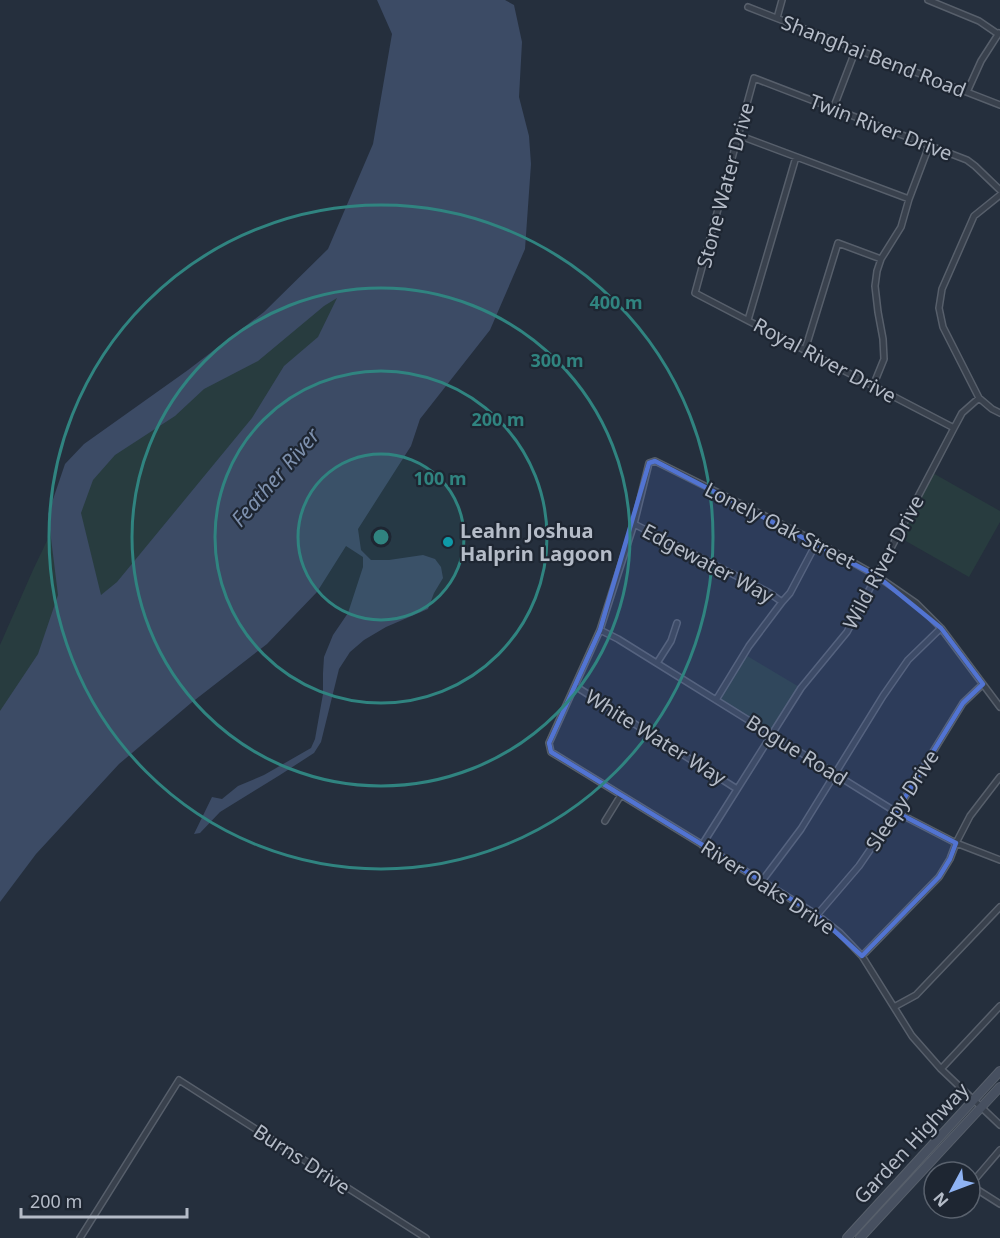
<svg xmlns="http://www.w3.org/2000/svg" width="1000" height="1238" viewBox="0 0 1000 1238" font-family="'Noto Sans',sans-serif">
<rect width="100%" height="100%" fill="#252f3d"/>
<path fill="#283c3f" d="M347,276L317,361L0,739V645L33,570L76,480Z
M931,472L1000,511V522L969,577L897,536Z
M744,654L801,688L771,734L716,700Z"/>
<path fill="#3c4b65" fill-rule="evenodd" d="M377,0H505L514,5L522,42L519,97L529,136L531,164L525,249L490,330L420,419L411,446L358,529L361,550L371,560H389L423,555L435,559L441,567L443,578L434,593L428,609L386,627L364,640L350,652L339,669L321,742L314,753L280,775L220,812L200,833L194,834L212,797L222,799L238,786L264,775L311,748L315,739L323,694V673L324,657L333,635L348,613L363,567V557L346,546L317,592L267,644L191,703L119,764L36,854L0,902V711L38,654L58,595L48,514L65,464L84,444L188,370L264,312L328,249L373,144L392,34ZM337,298L318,337L284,366L252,418L117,582L101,595L81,513L93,480L115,455L175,416L204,389L258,361L324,306Z"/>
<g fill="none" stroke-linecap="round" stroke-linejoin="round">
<g stroke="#575f6b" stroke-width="8">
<path id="street" d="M928,0L979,21L998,34
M748,7L1000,105
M777,18L782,0
M967,92L981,61L999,33
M833,109L856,49
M738,135L909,199
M1000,195L974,216L942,289L939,308L943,327L979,398L992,409L1000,413
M748,320L796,157
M805,350L838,243L881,259
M873,386L884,359L883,339L878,312L875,286L877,271L881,259L901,227L909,199L929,146
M954,428L695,293L754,78L967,160L975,166L1000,190
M634,524L768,592L782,602
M600,630L618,639L896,812L956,843L1000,860
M657,663L671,641L677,623
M575,686L737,789
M716,700L749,646L782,602L790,593L817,542
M1000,707L941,628L916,603L877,576L817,542L655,461L649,463L634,524L600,630L549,743L551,752L817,915L840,933L862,956L912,1036L941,1069L1000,1125
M605,821L621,795
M702,845L801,688L847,632L954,428L962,413L979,398
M762,881L801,829L883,696L908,660L941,628
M817,915L859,866L896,812L963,703L983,684
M862,956L939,877L950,859L956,843L970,816L1000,777
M894,1007L916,995L1000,907
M941,1069L1000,1006
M970,1185L1000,1150
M970,1185L1000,1204
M80,1238L179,1080L426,1238"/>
</g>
<g stroke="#575f6b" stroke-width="10">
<path id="secondary" d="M847,1238L1000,1071
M860,1238L1000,1087"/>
</g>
<use href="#street" stroke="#39414d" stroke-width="5"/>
<use href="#secondary" stroke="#475060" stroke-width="8"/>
</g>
<path fill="#5274d2" fill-opacity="0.2" stroke="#5274d2" stroke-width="4.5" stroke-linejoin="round" d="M655,461L877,576L941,628L983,684L963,703L896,812L956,843L950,859L939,877L862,956L817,915L551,752L549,743L600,630L649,463Z"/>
<circle cx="381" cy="537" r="83" fill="#308480" fill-opacity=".12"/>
<g fill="none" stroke="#308480" stroke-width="3">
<circle cx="381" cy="537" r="83"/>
<circle cx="381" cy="537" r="166"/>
<circle cx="381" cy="537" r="249"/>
<circle cx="381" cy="537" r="332"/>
</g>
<circle fill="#0f9aa8" stroke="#1e2632" stroke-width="2" cx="448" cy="542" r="6"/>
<g text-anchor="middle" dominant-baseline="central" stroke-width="4.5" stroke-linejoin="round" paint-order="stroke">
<g font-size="20" fill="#b5bcc8" stroke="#1e2632">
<text transform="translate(874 56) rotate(21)">Shanghai Bend Road</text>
<text transform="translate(881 127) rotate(21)">Twin River Drive</text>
<text transform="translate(725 185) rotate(-75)">Stone Water Drive</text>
<text transform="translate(825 360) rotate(28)">Royal River Drive</text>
<text transform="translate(780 525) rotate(27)">Lonely Oak Street</text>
<text transform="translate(883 562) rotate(-62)">Wild River Drive</text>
<text transform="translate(708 563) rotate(28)">Edgewater Way</text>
<text transform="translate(656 737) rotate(32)">White Water Way</text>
<text transform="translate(797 750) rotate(32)">Bogue Road</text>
<text transform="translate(902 800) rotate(-57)">Sleepy Drive</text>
<text transform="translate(768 887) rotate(33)">River Oaks Drive</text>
<text transform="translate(911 1143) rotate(-47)">Garden Highway</text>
<text transform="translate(302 1159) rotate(33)">Burns Drive</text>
</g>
<g font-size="20" font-weight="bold" fill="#b5bcc8" stroke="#1e2632" text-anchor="start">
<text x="460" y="530">Leahn Joshua<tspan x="460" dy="23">Halprin Lagoon</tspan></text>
</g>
<g font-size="21" font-style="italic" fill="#7e91ae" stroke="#1e2632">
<text transform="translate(275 477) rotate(-49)">Feather River</text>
</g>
</g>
<circle cx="381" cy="537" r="9" fill="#308480" stroke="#1e2632" stroke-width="3"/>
<g font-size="18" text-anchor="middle" font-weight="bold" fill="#308480" stroke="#1e2632" stroke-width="4.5" stroke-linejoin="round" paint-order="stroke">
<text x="616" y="309">400 m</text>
<text x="557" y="367">300 m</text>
<text x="498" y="426">200 m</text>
<text x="440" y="485">100 m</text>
</g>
<g transform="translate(952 1190) rotate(229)"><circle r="28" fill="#1e2632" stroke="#5a626e" stroke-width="1.5"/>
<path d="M0-4.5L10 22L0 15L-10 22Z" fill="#8fb3f3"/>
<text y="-9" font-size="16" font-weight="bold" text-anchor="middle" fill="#b5bcc8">N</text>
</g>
<path d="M21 1208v9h166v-9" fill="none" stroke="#b5bcc8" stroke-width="3"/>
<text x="30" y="1208" font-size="18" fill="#b5bcc8" stroke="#1e2632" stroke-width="4.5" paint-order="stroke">200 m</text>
</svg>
